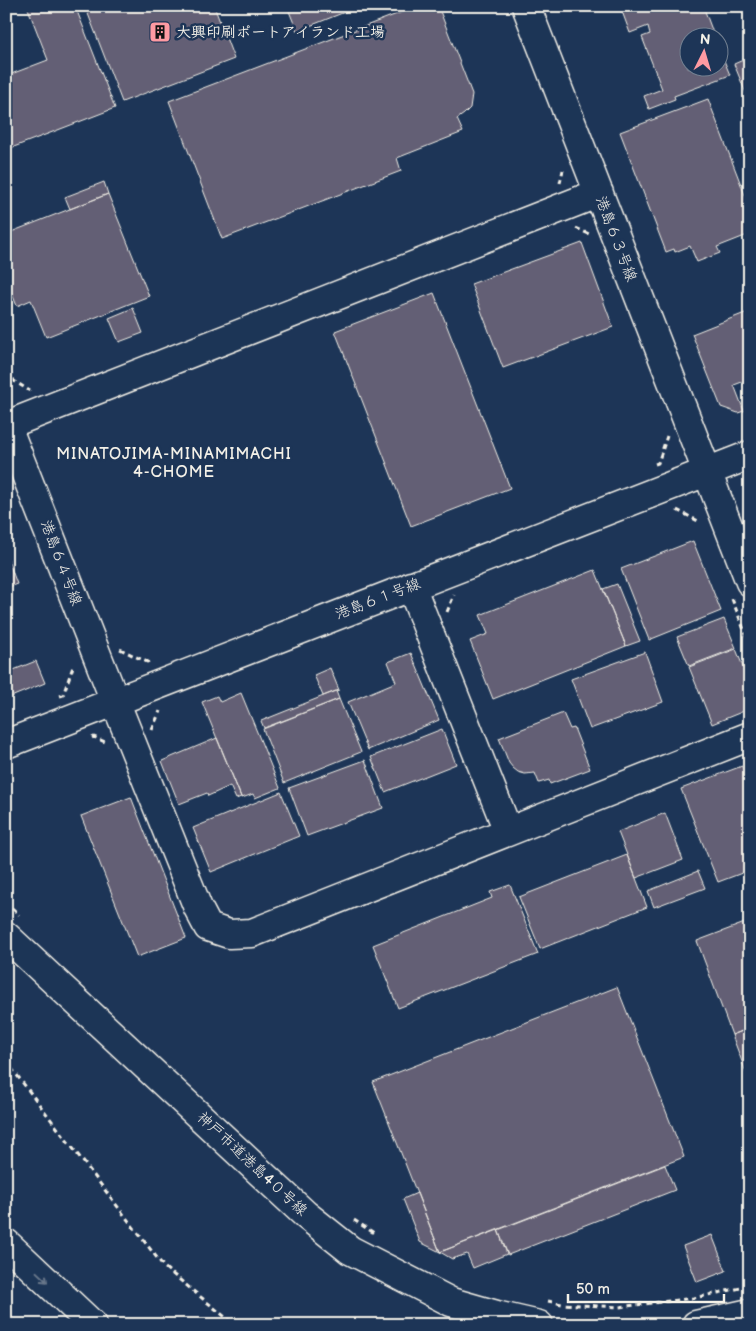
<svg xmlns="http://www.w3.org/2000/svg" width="756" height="1331" viewBox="0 0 756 1331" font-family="'Balsamiq Sans','Klee One',sans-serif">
<rect width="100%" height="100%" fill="#1d3557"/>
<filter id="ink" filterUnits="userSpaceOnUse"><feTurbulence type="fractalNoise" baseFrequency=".02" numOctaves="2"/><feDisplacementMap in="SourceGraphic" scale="10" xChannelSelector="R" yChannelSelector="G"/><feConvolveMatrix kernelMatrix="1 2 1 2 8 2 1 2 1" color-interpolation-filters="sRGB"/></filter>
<g filter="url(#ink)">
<path fill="#645f74" stroke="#f4f1e8" d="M27,6H75L115,108L6,150V76L48,60Z
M85,6H214L234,59L122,102Z
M287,6H360L297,31Z
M418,6H438L472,94L470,108L464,114L457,119L463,132L397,158L401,171L222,239L169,101Z
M620,6H703L715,38H688V68H718V46L730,75L674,96L675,99L649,109L644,96L662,89L642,37L650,34L648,26L630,33Z
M750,57V103L734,64Z
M708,99L750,208V220L747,221L750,228V234L717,247L720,253L697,262L690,246L675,252L674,249L666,252L620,132Z
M104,182L108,194L70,209L65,197Z
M108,194L149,296L46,337L31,300L17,306L6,279V234Z
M582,243L613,327L503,368L471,284Z
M434,293L510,488L411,526L335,331Z
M133,308L143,333L119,342L109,318Z
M750,311V379L734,385L744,411L738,413L721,407L692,334Z
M693,541L721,611L649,640L621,569Z
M6,555L17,584L6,588Z
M595,570L626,646L493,699L470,641L488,634L480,615Z
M617,584L640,641L626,646L603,589Z
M724,619L736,648L689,666L677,637Z
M736,649L747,677L749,709L712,724L689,667Z
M645,652L663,702L590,729L571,679Z
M411,653L439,720L368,750L348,702L396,682L388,662Z
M36,661L45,683L6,699V673Z
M330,668L339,690L323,696L314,675Z
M336,691L339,699L264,728L261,721Z
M241,693L280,788L255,798L253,794L242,798L241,797L202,702L217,696L220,702Z
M339,699L361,752L284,783L263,729Z
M563,713L570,729L574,728L590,769L550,784L549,780L539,783L535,773L525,774L518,772L513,768L509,763L499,738Z
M442,729L456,764L385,792L371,757Z
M217,738L241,797L236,799L230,786L208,796L207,793L179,804L162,761Z
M365,760L383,808L307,836L289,788Z
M742,766L750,786V870L718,882L681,789Z
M281,792L299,836L211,872L193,828Z
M131,797L186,938L137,957L81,816Z
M665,813L683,860L636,878L618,832Z
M627,855L647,907L540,949L519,897Z
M698,871L705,888L654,907L648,891Z
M510,885L538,954L398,1008L373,945L492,898L490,892Z
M750,921V1028L732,1035L697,941Z
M617,987L684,1157L440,1252L373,1082Z
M750,1028V1083L732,1035Z
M665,1165L675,1190L508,1255L498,1230Z
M417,1193L440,1252L420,1242L403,1199Z
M498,1230L507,1254L473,1268L467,1254L452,1259L440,1252Z
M712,1235L726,1271L697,1282L683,1246Z"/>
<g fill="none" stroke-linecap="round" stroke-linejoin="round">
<g stroke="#f4f1e8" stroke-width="31">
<path id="minor" d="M526,6L750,582
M6,424L115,701L198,908L208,927L229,934L252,933L750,736
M7,425L599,193
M411,586L508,831
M6,744L750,455
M6,936L306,1215L350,1250L451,1302L500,1316L539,1325
M6,1243L93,1325
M696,1325L750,1313"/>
</g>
<path stroke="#f4f1e8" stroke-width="3" stroke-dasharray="5 4" stroke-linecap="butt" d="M560,183L563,170
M576,228L589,234
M6,362L14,381L30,391
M655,464L658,463L667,436
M677,510L700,522
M732,599L750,645
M447,612L454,595
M120,649L147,662L149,661
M60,696L63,695L74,664
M152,730L160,711
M92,738L94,737L105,742
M6,902L19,915
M6,1061L164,1267L235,1325
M354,1220L374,1233
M548,1301L562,1304L619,1307L694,1298L750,1286"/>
<use href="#minor" stroke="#1d3557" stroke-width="28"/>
</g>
<defs><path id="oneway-shaft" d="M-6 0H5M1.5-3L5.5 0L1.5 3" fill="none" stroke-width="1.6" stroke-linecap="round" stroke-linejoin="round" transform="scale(1.25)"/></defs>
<use stroke="#68778a" href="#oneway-shaft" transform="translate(42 1277) rotate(43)"/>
</g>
<defs>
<g id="building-square" transform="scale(1.125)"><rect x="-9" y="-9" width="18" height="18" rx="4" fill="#ff9aa2" stroke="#1d3557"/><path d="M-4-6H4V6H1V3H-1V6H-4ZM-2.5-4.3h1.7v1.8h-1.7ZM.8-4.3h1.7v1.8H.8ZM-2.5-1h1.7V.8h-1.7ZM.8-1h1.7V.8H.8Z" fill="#111"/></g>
</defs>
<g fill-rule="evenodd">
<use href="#building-square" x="160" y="32"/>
</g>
<g text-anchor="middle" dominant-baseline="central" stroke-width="5" stroke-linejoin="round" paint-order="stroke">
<g font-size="15" font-weight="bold" fill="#f4f1e8" stroke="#1d3557" text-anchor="start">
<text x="176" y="32">大興印刷ポートアイランド工場</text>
</g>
<g font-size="15" fill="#f4f1e8" stroke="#1d3557">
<text transform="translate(616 239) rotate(69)">港島６３号線</text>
<text transform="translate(61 563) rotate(69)">港島６４号線</text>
<text transform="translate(378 599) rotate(-21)">港島６１号線</text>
<text transform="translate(252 1164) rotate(43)">神戸市道港島4０号線</text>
</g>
<g font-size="16" letter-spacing="1" fill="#f4f1e8" stroke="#1d3557">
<text x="174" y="454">MINATOJIMA-MINAMIMACHI<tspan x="174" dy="18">4-CHOME</tspan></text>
</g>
</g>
<rect width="756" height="1331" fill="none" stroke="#1d3557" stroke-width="25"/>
<rect x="12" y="12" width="731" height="1306" fill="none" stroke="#f4f1e8" stroke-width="2" filter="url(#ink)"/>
<g transform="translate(704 52) rotate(5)"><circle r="24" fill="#1d3557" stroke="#738091"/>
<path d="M0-4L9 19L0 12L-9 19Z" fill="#ff9aa2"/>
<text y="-8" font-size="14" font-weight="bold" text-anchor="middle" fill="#f4f1e8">N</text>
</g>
<path d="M568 1294v8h156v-8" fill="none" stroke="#f4f1e8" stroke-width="2.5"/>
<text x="576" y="1294" font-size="15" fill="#f4f1e8" stroke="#1d3557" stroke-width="4" paint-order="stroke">50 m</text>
</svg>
